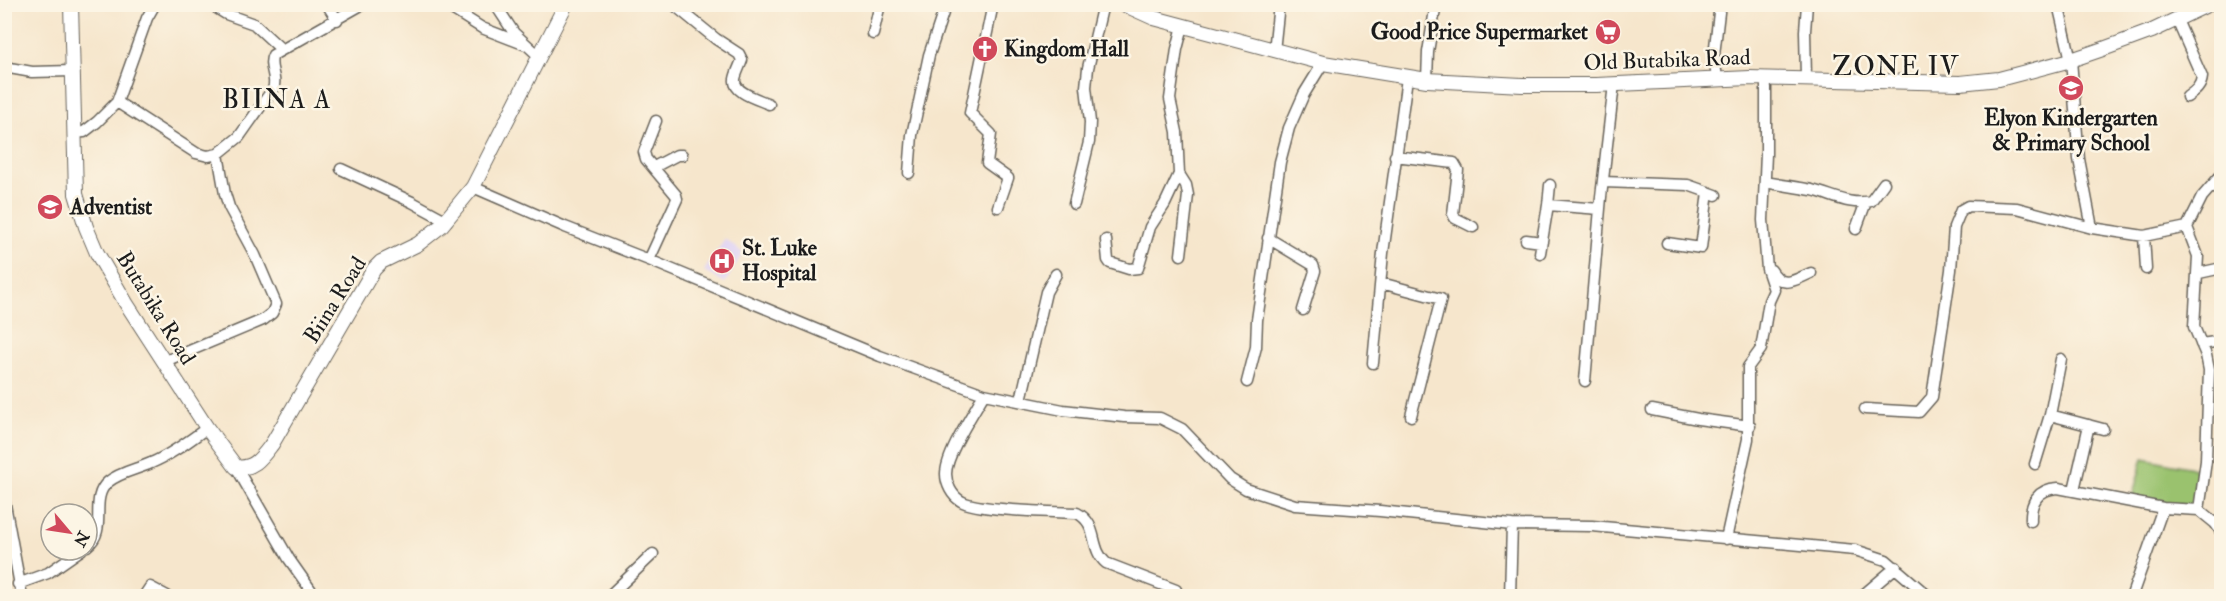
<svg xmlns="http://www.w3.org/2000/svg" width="2226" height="601" viewBox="0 0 2226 601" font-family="'IM FELL Double Pica',serif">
<rect width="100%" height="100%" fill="#fcf5e5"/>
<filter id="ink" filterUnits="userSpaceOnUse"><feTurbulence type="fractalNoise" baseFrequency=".0167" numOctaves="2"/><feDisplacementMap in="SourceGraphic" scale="12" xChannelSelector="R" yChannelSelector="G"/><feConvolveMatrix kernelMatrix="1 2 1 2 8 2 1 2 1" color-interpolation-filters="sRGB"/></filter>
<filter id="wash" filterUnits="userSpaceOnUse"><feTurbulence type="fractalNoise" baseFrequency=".008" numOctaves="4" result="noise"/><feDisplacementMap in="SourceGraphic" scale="24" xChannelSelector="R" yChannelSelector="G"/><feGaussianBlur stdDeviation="1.35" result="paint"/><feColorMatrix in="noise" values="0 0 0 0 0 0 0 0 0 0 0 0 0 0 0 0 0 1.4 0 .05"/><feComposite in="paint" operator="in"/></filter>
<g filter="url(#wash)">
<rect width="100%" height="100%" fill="#f6e6cc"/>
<path fill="#e0d4f4" d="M725,239L743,253L725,283L704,271Z"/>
<path fill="#9ac26e" stroke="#5b6f45" stroke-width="1.5" d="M2143,458L2203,470L2199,502L2189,506L2131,501Z"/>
</g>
<g filter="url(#ink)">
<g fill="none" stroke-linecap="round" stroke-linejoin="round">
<g stroke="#68635a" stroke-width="13">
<path id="street" d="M210,4L226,14L254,24L281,49
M327,4L337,20
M444,4L482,28L526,45
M495,4L514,33L540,57
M673,4L716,39L739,54L742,60C740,66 736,73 735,79C733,93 758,99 769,104
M993,4L970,113L991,134L987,163L1008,178L998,207
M2058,4L2071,60L2079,159L2092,228L2144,236L2187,227
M2177,20L2202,77C2201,87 2195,91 2187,97
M873,34L880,4
M1274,51L1279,4
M4,67L32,72L72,71
M1806,78L1805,31L1807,4
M1717,79L1714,55L1720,4
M1427,80L1428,52L1436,4
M117,102L196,153L208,156L218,154L225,194L229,207L255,255L276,304L272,313L263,320L163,362
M74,133L84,132L97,122L117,102L147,18L155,4
M218,154L239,137L273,89C278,77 267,66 273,55L363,4
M1395,156L1454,163L1458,170L1453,214L1455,218L1473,227
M654,167L677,155H682
M341,169L412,202L447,221
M909,173L912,135L929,55L946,4
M1179,174L1186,185L1188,195L1181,255
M2222,174L2202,197L2187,227L2198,256L2194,327L2206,355L2209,370L2206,461L2199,510L2215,523L2222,533
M1603,182L1688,185L1716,195
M1765,182C1781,185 1796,187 1812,190C1833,195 1849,206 1871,201L1884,183
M473,187L565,227L649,260L880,356L984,394L1063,410L1124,417L1160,418L1182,429L1230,479L1246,489L1295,505L1380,511L1512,525L1592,526L1855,550L1886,560L1928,596
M1074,204L1089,142L1090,122L1086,87L1088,68L1103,4
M1548,205L1550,185
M1856,229L1866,202
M2144,236L2146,269
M1268,238L1313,265L1315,271L1303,310
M1106,240L1108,260L1110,263L1129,269L1138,268L1150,227L1165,204L1179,174L1177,132L1170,99L1177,49L1183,26
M1526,240L1542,242
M1667,243L1701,248L1708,192
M1540,253L1548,205L1600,209
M649,260L677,199L676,195L646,159L644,152L656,121
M1771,270C1783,290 1794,280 1811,273
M2199,273L2222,268
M1381,283L1441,299L1411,416
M2201,344L2222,341
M1373,363L1383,253L1407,78
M1585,381L1601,197L1614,84
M1247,382L1256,347L1257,320L1280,162L1289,128L1304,94L1323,63
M984,394C974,412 946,454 946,474C946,484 952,496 961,501C977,511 1054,512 1077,513C1099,524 1089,548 1106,563L1176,590
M1021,400L1046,292L1056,274
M1865,409L1919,412L1932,397L1951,270L1954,227L1961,210L1968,206L2017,208L2092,228
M1652,410L1698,419L1750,426
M2050,415L2103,429
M2035,464L2050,415L2061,359
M236,467L289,559L315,596
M2074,490L2089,425
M4,499L22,596
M2031,521C2030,502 2038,489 2058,488L2163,508L2199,510
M1726,539L1748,439V367L1761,349L1769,301L1774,290L1767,269L1763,220L1766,154V85L1769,78
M87,546C109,530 88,499 108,482C120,472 138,469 151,463C171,455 190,440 207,428
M18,584L48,573L81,550
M2132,595L2163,508
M144,596L150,587L167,596
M609,596L653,554
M1510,596L1512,525
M1862,596L1896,567"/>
</g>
<g stroke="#68635a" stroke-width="16">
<path id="secondary" d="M71,4L76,194L86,227L97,253L126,303L207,428L236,467C254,470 262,457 272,444L374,269L381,262L418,244L441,226L473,187L566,4
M1123,4L1154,18L1323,63L1427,80L1522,85H1596L1750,78L1960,83L1999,79L2071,60L2103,49L2152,31L2209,4"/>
</g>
<use href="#street" stroke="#fff" stroke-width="10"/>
<use href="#secondary" stroke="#fff" stroke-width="14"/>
</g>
</g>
<defs>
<g id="supermarket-disc" transform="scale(1.35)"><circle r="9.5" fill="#d1495b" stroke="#fcf5e5"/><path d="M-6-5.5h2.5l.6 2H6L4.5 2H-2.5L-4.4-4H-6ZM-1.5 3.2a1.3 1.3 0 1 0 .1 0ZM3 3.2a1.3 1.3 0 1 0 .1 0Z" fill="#fff"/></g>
<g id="church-disc" transform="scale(1.35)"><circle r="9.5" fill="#d1495b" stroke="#fcf5e5"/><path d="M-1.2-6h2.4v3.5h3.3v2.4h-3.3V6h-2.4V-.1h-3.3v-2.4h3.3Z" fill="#fff"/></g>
<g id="school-disc" transform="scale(1.35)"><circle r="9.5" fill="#d1495b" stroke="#fcf5e5"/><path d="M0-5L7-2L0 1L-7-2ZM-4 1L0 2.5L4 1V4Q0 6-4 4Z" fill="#fff"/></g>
<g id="hospital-disc" transform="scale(1.35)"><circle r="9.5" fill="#d1495b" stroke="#fcf5e5"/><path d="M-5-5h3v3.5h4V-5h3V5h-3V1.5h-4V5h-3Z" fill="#fff"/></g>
</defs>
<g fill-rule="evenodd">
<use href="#supermarket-disc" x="1608" y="32"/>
<use href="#church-disc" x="985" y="49"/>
<use href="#school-disc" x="2071" y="88"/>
<use href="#school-disc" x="50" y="207"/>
<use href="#hospital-disc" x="722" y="261"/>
</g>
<g text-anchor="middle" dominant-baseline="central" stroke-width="5" stroke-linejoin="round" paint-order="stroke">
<g font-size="22" font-weight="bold" fill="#1c1c1c" stroke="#fcf5e5" text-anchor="start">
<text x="1588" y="32" text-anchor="end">Good Price Supermarket</text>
<text x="1004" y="49">Kingdom Hall</text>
<text x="2071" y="118" text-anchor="middle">Elyon Kindergarten<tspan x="2071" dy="25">&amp; Primary School</tspan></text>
<text x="70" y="207">Adventist</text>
<text x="742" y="248">St. Luke<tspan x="742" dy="25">Hospital</tspan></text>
</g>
<g font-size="22" fill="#1c1c1c" stroke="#fcf5e5">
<text transform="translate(1667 60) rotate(-2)">Old Butabika Road</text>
<text transform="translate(335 300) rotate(-58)">Biina Road</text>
<text transform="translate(156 308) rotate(58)">Butabika Road</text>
</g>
<g font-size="26" letter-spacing="1.5" fill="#1c1c1c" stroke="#fcf5e5">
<text x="1896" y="67">ZONE IV</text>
<text x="277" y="100">BIINA A</text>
</g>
</g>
<rect width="2226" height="601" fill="none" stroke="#fcf5e5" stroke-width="24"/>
<g transform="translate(69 532) rotate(119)"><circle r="28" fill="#fcf5e5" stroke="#a29e95" stroke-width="1.5"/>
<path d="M0-4.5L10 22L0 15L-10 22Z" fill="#d1495b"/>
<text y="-9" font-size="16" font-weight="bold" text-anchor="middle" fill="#1c1c1c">N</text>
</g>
</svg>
